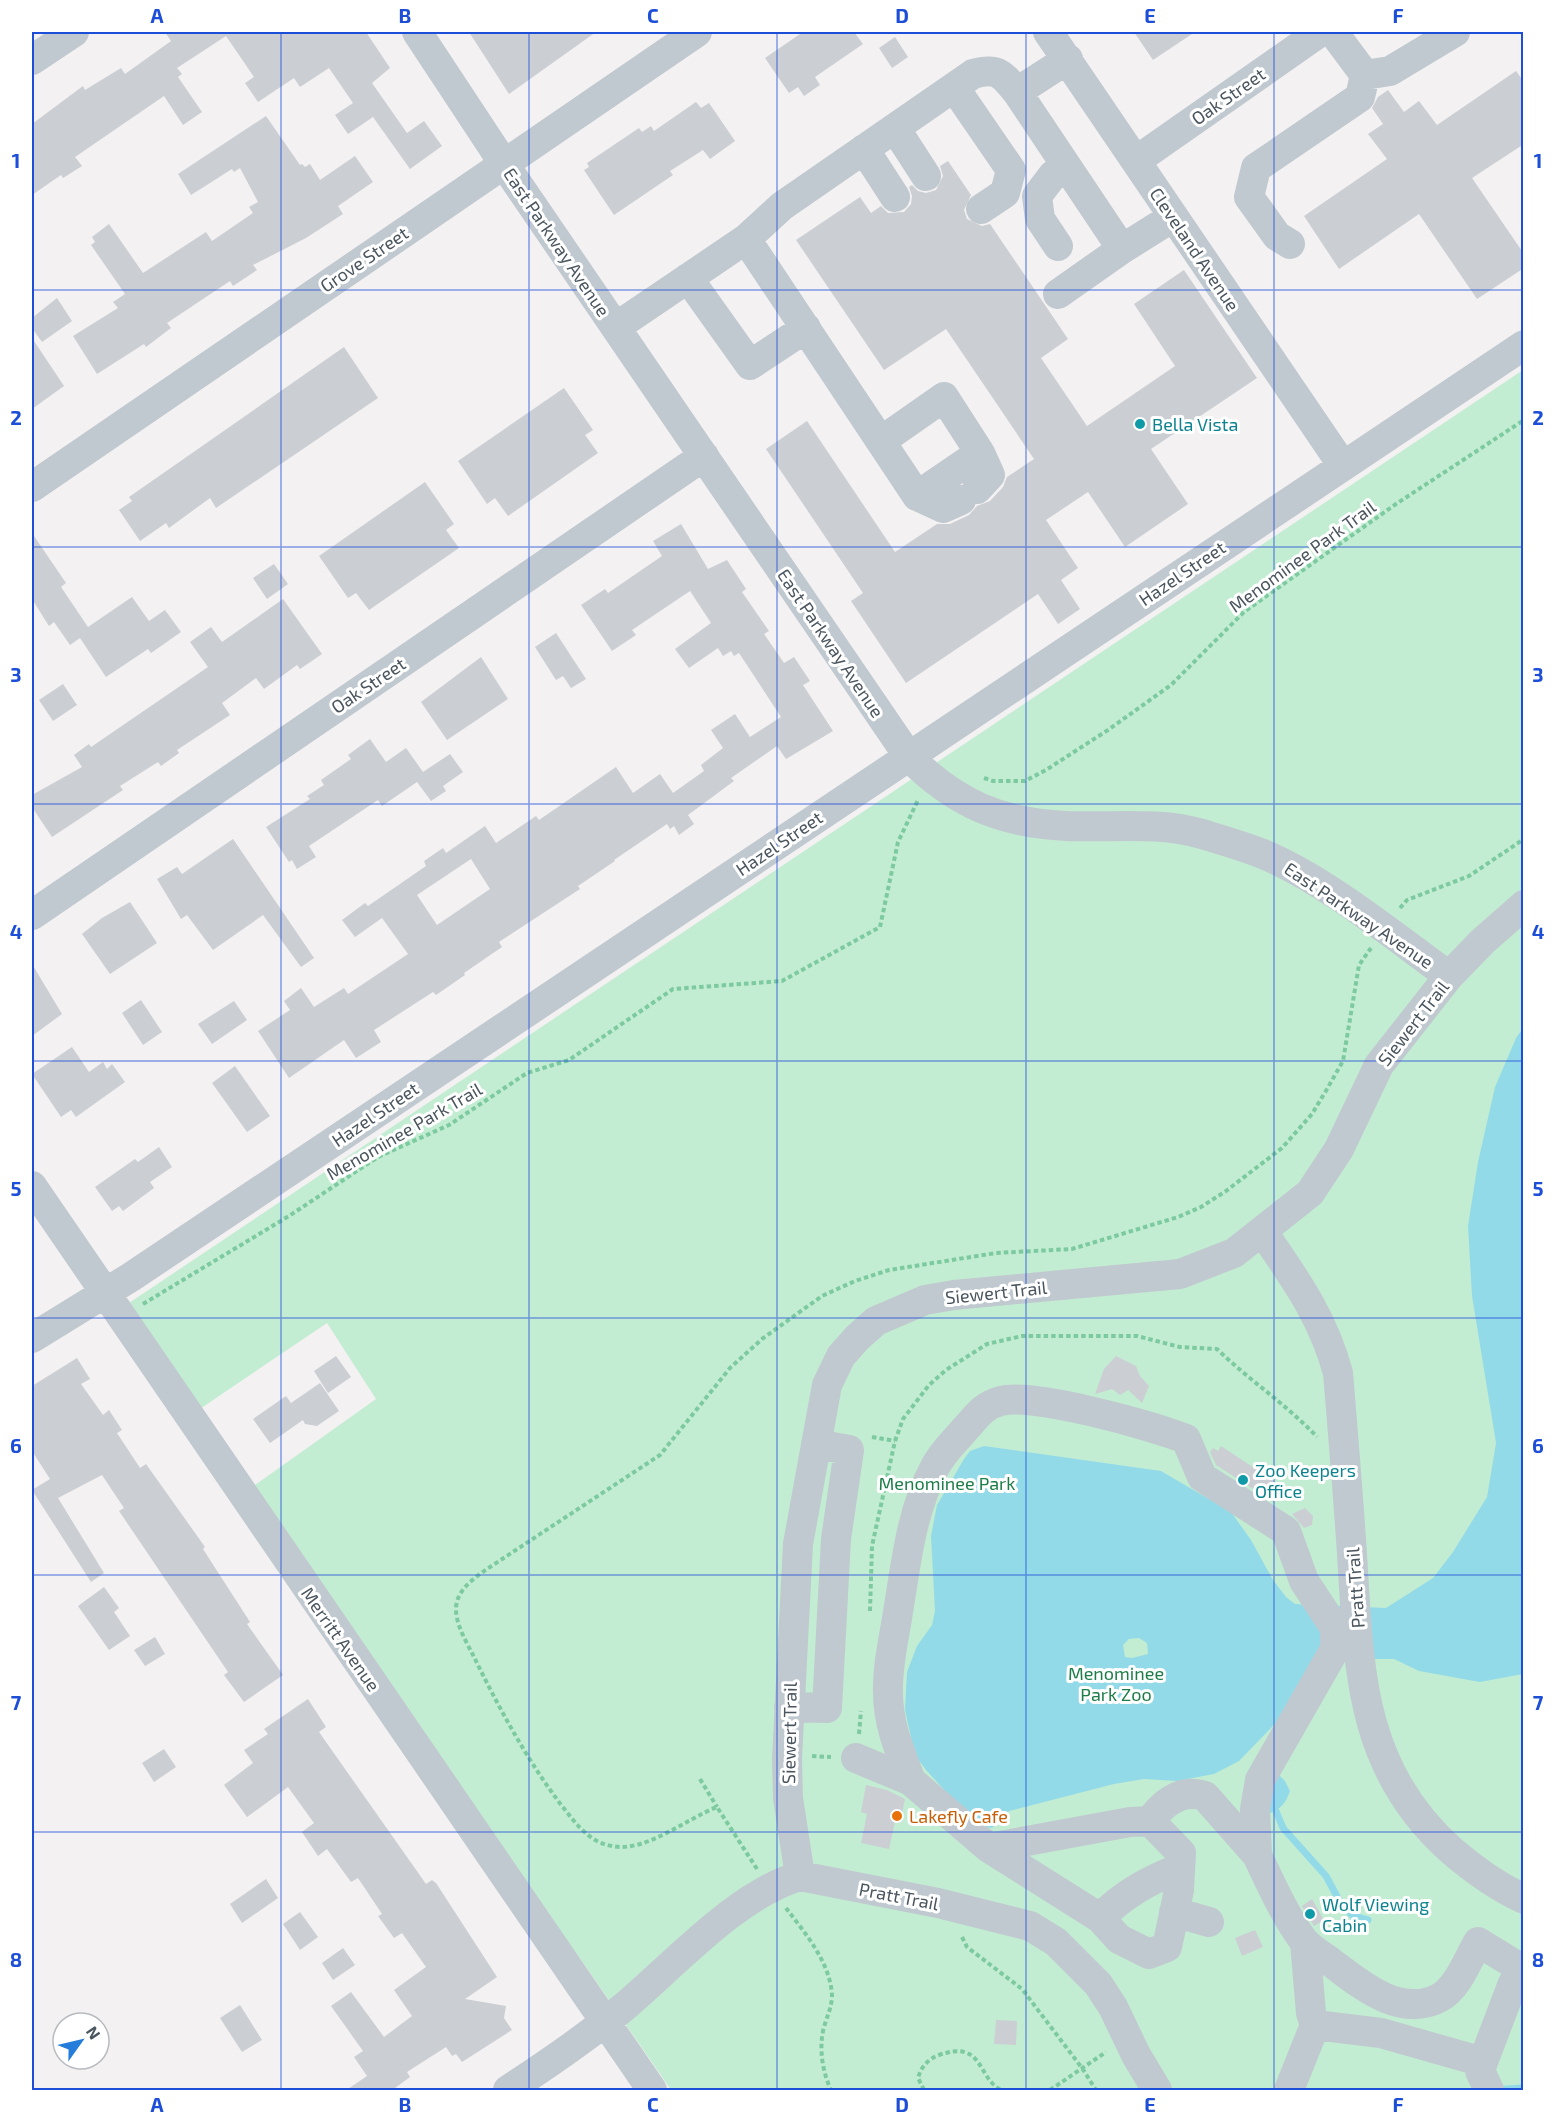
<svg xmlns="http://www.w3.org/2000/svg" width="1555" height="2122" viewBox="0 0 1555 2122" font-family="'Exo 2',sans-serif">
<rect width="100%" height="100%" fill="#f3f1f1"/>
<path fill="#c3edd2" d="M1523,370V2090H671L586,1967L241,1495L376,1399L327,1323L188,1417L117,1311Z"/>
<path fill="#93dae8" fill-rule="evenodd" d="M1523,1028V1674L1480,1682L1419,1671L1394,1659H1338L1239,1761L1214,1774L1177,1781L1144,1779L1114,1784L1009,1811L992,1828L977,1826L926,1770L915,1755L905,1710L907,1672L917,1646L932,1625L935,1611L931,1536L937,1505L964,1459L970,1451L984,1446L1161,1471L1231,1512L1251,1540L1273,1580L1286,1597L1295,1604L1386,1608L1433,1578L1453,1552L1487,1497L1496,1443L1472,1296L1468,1226L1478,1162L1495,1087L1516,1038ZM1139,1638L1147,1643L1148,1654L1132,1658L1125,1657L1123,1645L1129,1639Z
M1278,1774L1285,1781L1290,1791C1285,1805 1279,1811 1264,1815Z"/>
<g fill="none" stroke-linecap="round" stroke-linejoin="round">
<path stroke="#93dae8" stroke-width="7" d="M1276,1811L1283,1828L1326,1876L1341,1904L1353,1916L1368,1920
M1495,2090L1521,2088L1524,2090"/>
</g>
<path fill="#cbced3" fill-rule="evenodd" d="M165,32H366L390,68L372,83L407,133L424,121L442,146L410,169L373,117L348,134L335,115L353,103L329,68L300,87L294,78L258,102L245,83L254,77L226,36L177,68L182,74L178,77L202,112L183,125L164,96L75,157L82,166L63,178L61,175L32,195V124L83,86L85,90L121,68L125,74L171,41Z
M469,32H596L509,94Z
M803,32H854L863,44L815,77L820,85L804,96L798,87L789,93L765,58Z
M1134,32H1195L1153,60Z
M895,37L908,57L892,68L879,48Z
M1516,71L1524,82V144L1472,178L1524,254V268L1477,299L1419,214L1339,269L1304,216L1387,159L1368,134L1383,124L1372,108L1378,97L1388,90L1404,112L1419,101L1437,125Z
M696,102L701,108L709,103L735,141L710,159L703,150L670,171L673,175L614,215L584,170L589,167L587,163L639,128L642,132L651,126L654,131Z
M266,116L300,165L302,164L305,167L310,164L320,180L355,156L373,182L338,206L343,214L306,238L253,265L257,270L233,286L230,281L167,323L171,328L146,347L144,344L97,374L73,336L118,308L113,302L125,294L91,245L95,242L92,237L109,224L143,273L206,232L212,241L253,213L249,207L258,202L240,168L234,172L232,169L191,195L178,174Z
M948,161L971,195L964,210L967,219L982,226L990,224L1068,339L1041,358L1087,426L1175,366L1134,304L1184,270L1257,378L1151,449L1188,504L1125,547L1088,492L1046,520L1078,568L1061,580L1080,609L1058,624L1038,594L906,683L851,601L863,593L766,449L807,421L895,552L937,524H950L969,515L977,506L990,501L1003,487L1007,477L1034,459L946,329L884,370L796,240L860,197L871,213L881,206L888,213L904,212L911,204L912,196L909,187L912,185L918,191L926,193L936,190L943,176L940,166Z
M57,298L72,321L42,342L32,328V318Z
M32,338L64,386L32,409Z
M344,347L378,398L216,508L210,498L169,528L166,523L140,541L119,510L132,501L129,497Z
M564,388L593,430L585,435L598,453L508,516L495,498L487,504L458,461Z
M425,482L454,524L446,530L459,548L369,610L356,593L348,598L319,556Z
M681,524L708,569L727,560L746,589L742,592L769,631L764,634L784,663L794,657L810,681L803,685L833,731L786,759L777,746L731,778L734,781L688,815L694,824L679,835L674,826L670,829L667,824L614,860L615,861L578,886L580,889L499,942L502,947L464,973L465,975L436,995L433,992L374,1030L381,1042L356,1058L344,1040L289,1078L258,1031L290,1010L284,1001L301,988L314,1007L344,988L348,994L408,954L382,918L355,937L342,920L365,903L368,906L426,866L424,861L443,848L446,853L485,826L496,843L536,816L539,820L616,767L633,793L660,774L673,793L704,771L701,765L723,748L711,730L735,714L750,737L781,717L739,653L734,656L731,651L723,656L718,648L689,668L675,649L711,623L690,591L632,630L636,635L612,651L581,605L605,589L608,593L662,556L653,541ZM471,859L490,889L437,925L417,895Z
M32,533L66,583L61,587L88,627L132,597L149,621L165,610L181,632L151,653L148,649L106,677L80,638L70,645L54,622L49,626L32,599Z
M274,564L288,584L267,599L253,578Z
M283,599L322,654L300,669L297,665L264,689L256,678L222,703L230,715L177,750L179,753L161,766L158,762L120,786L123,790L52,837L32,807V795L82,767L74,755L89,744L91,747L208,667L190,642L211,627L222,642Z
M556,633L586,679L571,688L563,676L556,680L535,647Z
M481,657L508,699L447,740L421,702Z
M63,684L77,705L53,721L39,700Z
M370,739L386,762L406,748L423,772L450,754L463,772L443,786L446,791L431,801L417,782L382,806L378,800L309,846L316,857L297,869L292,860L289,862L266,827L310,799L307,796L324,785L321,780L351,759L348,755Z
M233,839L314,958L301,967L263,915L213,950L187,915L181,919L157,879L177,867L182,874Z
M130,902L157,943L110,974L82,934L102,918Z
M32,964L62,1014L32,1036Z
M141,1000L162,1032L143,1045L122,1013Z
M234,1001L247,1020L212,1044L198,1024Z
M72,1047L89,1072L103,1062L107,1069L112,1064L125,1082L76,1117L71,1110L61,1117L32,1074Z
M235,1066L270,1116L247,1132L212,1083Z
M159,1147L172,1167L150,1182L154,1188L123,1211L119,1206L112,1211L95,1187L135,1159L138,1162Z
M336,1356L351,1377L328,1393L314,1371Z
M1116,1356L1136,1366L1140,1376L1149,1386L1142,1403L1128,1390L1120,1395L1112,1389L1095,1394L1104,1369Z
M77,1358L90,1379L81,1384L103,1415L109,1410L122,1430L117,1433L140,1468L146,1464L205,1547L203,1549L250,1622L247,1624L283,1675L244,1702L224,1675L228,1672L119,1511L124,1508L102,1475L58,1498L104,1573L91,1582L32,1490L50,1479L32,1451V1386Z
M320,1383L339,1411L317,1426L305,1424L303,1420L270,1443L253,1419L286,1396L291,1403Z
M1221,1446L1283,1487L1273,1502L1216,1465L1210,1452L1213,1448L1218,1451Z
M1305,1508L1313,1516L1312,1525L1304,1528L1292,1514Z
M104,1587L119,1608L114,1612L130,1636L109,1650L78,1606Z
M155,1637L165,1654L145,1666L134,1650Z
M308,1699L326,1727L319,1732L426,1884L432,1880L436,1883L497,1977L465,1999L506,2006L504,2018L512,2030L462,2062L456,2054L452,2056L446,2047L407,2072L410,2077L391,2091H345L367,2076L354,2057L363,2051L331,2006L351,1992L384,2037L412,2016L394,1990L426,1967L402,1933L394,1938L378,1916L382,1914L358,1878L351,1882L327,1849L318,1856L302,1832L314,1823L288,1787L247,1817L224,1785L253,1763L244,1750L268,1734L264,1729Z
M164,1749L176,1767L154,1782L142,1763Z
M866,1785L887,1790L905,1799L900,1823L895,1822L889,1849L861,1843L867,1814L861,1812Z
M266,1879L278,1898L242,1923L230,1904Z
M1312,1899L1324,1920L1314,1926L1302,1906Z
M300,1912L318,1937L300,1950L283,1924Z
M1255,1930L1263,1947L1242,1956L1235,1938Z
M343,1948L355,1965L333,1980L322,1963Z
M240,2005L262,2040L242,2052L220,2018Z
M996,2020L1017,2021L1016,2045L994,2044Z"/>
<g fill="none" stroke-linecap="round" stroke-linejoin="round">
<path stroke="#7dcaa0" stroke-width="4" stroke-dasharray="4.5 3" stroke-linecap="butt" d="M984,778L993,781H1025L1046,770L1108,730L1171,685L1244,612L1396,504L1524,420
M1400,908L1407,900L1469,876L1524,839
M143,1304L289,1216L378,1157L449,1125L527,1073L569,1060L673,989L782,981L880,927L898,842L918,800
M872,1437L895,1441
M870,1611L872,1546L895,1441L903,1419L929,1385L946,1370L987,1344L1022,1336H1137L1180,1347L1217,1349C1250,1381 1286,1404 1317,1437
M859,1734L861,1711
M812,1756L831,1757
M700,1779L717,1807
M757,1869L717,1807C686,1819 645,1853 612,1846C597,1844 584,1833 574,1821C534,1773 502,1714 474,1657C467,1643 457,1627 456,1611C455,1591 473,1579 487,1569L660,1455L730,1368L762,1339L822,1296L855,1281L889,1270L996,1253L1072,1249L1178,1217L1201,1207L1226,1191L1282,1148L1312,1114L1327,1089L1343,1061L1359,965L1371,948
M786,1908C805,1933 830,1962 832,1995C832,2008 826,2018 823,2031C819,2051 823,2073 831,2090
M962,1937L967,1947L1022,1989L1082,2068L1096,2090
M924,2090L918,2078C921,2067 928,2059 939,2055C984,2039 977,2078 1001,2090
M1050,2090L1106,2052"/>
<path stroke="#c0c9cf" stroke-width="30" d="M417,32L504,164L909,757C955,803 1000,823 1066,826C1112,828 1158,821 1202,834C1222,840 1243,846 1263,854C1324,879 1395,937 1449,976
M1048,32L1343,466
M32,60L74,32
M1365,75L1390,71L1455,32
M954,87L1011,170L1005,193L981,209
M1017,92L1122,249L1173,217
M895,128L926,176
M864,149L895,197
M1137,160L1320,32
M746,239L917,496L980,453L944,397L881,441
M1290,244L1277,236L1249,197L1256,168L1360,97L1365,75L1333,32
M1058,246L1040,219L1037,196L1053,175L1067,167
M688,278L750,365L806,328
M1058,294L1122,249
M616,327L746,239L782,206L973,74C998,67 1002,74 1017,92L1068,59
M32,487L697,32
M977,489L990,475L980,453
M917,496L943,508L961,500
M32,915L704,456
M32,1186L652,2090
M1263,1232C1295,1279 1323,1317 1338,1373C1343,1433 1348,1494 1352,1554C1359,1669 1359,1769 1452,1851C1473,1869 1498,1887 1524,1899
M32,1338L131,1277L1524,345
M789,1707L827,1708L836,1539L849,1450L816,1444
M856,1758L911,1781C900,1752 888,1724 888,1693C887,1666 894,1639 898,1612C906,1564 911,1511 935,1467C942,1453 955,1441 966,1428C977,1416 984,1405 1001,1401C1032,1392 1153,1426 1186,1439L1202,1477L1286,1531L1304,1581L1335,1628V1649L1260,1780L1255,1809L1257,1855L1205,1796C1181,1788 1163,1803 1150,1821L1130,1822L989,1848L911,1781
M989,1848L1100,1918C1123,1895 1147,1881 1178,1869
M1257,1855C1271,1884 1284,1914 1303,1940C1310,1949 1323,1956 1332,1963C1361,1985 1400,2018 1439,1998C1458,1988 1468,1959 1478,1942L1524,1970
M800,1876L788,1798L787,1759L798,1544L827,1385L841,1356L857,1338L876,1321L925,1300L954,1295L1180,1274L1234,1253L1310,1193L1339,1149L1379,1065L1449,976L1483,941L1524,905
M1174,1912L1209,1922
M1100,1918L1119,1939L1149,1954L1167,1947L1179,1890L1181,1853L1150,1821
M1305,1942L1311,2013L1315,2025L1381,2033L1483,2062L1513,1983L1524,1974
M1483,2062L1480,2071L1489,2090
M508,2090C548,2064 587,2037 624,2007C675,1964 737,1894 800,1876L938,1903L1030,1926L1056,1942L1098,1984L1113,2007L1136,2055L1157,2090
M1289,2090L1315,2025"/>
</g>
<path fill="none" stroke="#1d4ed8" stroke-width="1.5" stroke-opacity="0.55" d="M281,32V2090M529,32V2090M777,32V2090M1026,32V2090M1274,32V2090M32,290H1524M32,547H1524M32,804H1524M32,1061H1524M32,1318H1524M32,1575H1524M32,1832H1524"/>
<g fill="#0f9aa8" stroke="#fff" stroke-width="2">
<circle cx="1140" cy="424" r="6"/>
<circle cx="1243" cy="1480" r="6"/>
<circle cx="1310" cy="1914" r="6"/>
</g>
<circle fill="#e8710a" stroke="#fff" stroke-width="2" cx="897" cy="1816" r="6"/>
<g text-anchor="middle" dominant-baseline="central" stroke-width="6" stroke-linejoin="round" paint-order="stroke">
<g font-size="18" fill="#4a555e" stroke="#fff">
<text transform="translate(1228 96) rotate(-35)">Oak Street</text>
<text transform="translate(557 242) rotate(56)">East Parkway Avenue</text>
<text transform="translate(1195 249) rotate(56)">Cleveland Avenue</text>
<text transform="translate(364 259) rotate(-34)">Grove Street</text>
<text transform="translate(1302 556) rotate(-36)">Menominee Park Trail</text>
<text transform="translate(1182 573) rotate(-34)">Hazel Street</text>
<text transform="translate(831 643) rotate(56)">East Parkway Avenue</text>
<text transform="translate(368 685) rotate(-34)">Oak Street</text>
<text transform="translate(779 843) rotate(-34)">Hazel Street</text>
<text transform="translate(1359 915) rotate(34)">East Parkway Avenue</text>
<text transform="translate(1413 1023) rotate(-52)">Siewert Trail</text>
<text transform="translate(375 1114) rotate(-34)">Hazel Street</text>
<text transform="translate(404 1131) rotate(-30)">Menominee Park Trail</text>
<text transform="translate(996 1292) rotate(-6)">Siewert Trail</text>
<text transform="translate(1355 1588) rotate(-94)">Pratt Trail</text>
<text transform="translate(341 1639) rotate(55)">Merritt Avenue</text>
<text transform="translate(789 1733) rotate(-89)">Siewert Trail</text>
<text transform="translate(899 1896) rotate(11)">Pratt Trail</text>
</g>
<g font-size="18" fill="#0d838f" stroke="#fff" text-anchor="start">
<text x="1152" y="424">Bella Vista</text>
<text x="1255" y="1470">Zoo Keepers<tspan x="1255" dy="21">Office</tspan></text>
<text x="1322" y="1904">Wolf Viewing<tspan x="1322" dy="21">Cabin</tspan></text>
</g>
<g font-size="18" fill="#1d7d48" stroke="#fff">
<text x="947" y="1483">Menominee Park</text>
<text x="1116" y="1673">Menominee<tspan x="1116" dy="21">Park Zoo</tspan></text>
</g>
<g font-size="18" fill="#c56008" stroke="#fff" text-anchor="start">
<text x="909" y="1816">Lakefly Cafe</text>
</g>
</g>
<rect width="1555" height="2122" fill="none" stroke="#ffffff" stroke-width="66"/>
<g transform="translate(81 2041) rotate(56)"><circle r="28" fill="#ffffff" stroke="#b7bbbf" stroke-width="1.5"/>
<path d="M0-4.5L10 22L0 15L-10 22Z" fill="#247ddb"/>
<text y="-9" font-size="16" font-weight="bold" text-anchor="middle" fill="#4a555e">N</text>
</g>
<rect x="33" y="33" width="1489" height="2056" fill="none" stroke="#1d4ed8" stroke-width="2"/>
<g font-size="20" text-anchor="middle" font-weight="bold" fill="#1d4ed8">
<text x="157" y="23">A</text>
<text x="405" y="23">B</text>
<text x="653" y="23">C</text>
<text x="902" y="23">D</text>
<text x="1150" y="23">E</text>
<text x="1398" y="23">F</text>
<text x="16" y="168">1</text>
<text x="1538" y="168">1</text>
<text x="16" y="425">2</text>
<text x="1538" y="425">2</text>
<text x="16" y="682">3</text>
<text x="1538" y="682">3</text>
<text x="16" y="939">4</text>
<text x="1538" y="939">4</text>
<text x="16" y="1196">5</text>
<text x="1538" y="1196">5</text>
<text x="16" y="1453">6</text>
<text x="1538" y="1453">6</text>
<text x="16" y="1710">7</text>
<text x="1538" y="1710">7</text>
<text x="16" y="1967">8</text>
<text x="1538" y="1967">8</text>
<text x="157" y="2112">A</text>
<text x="405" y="2112">B</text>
<text x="653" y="2112">C</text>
<text x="902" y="2112">D</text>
<text x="1150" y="2112">E</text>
<text x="1398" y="2112">F</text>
</g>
</svg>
